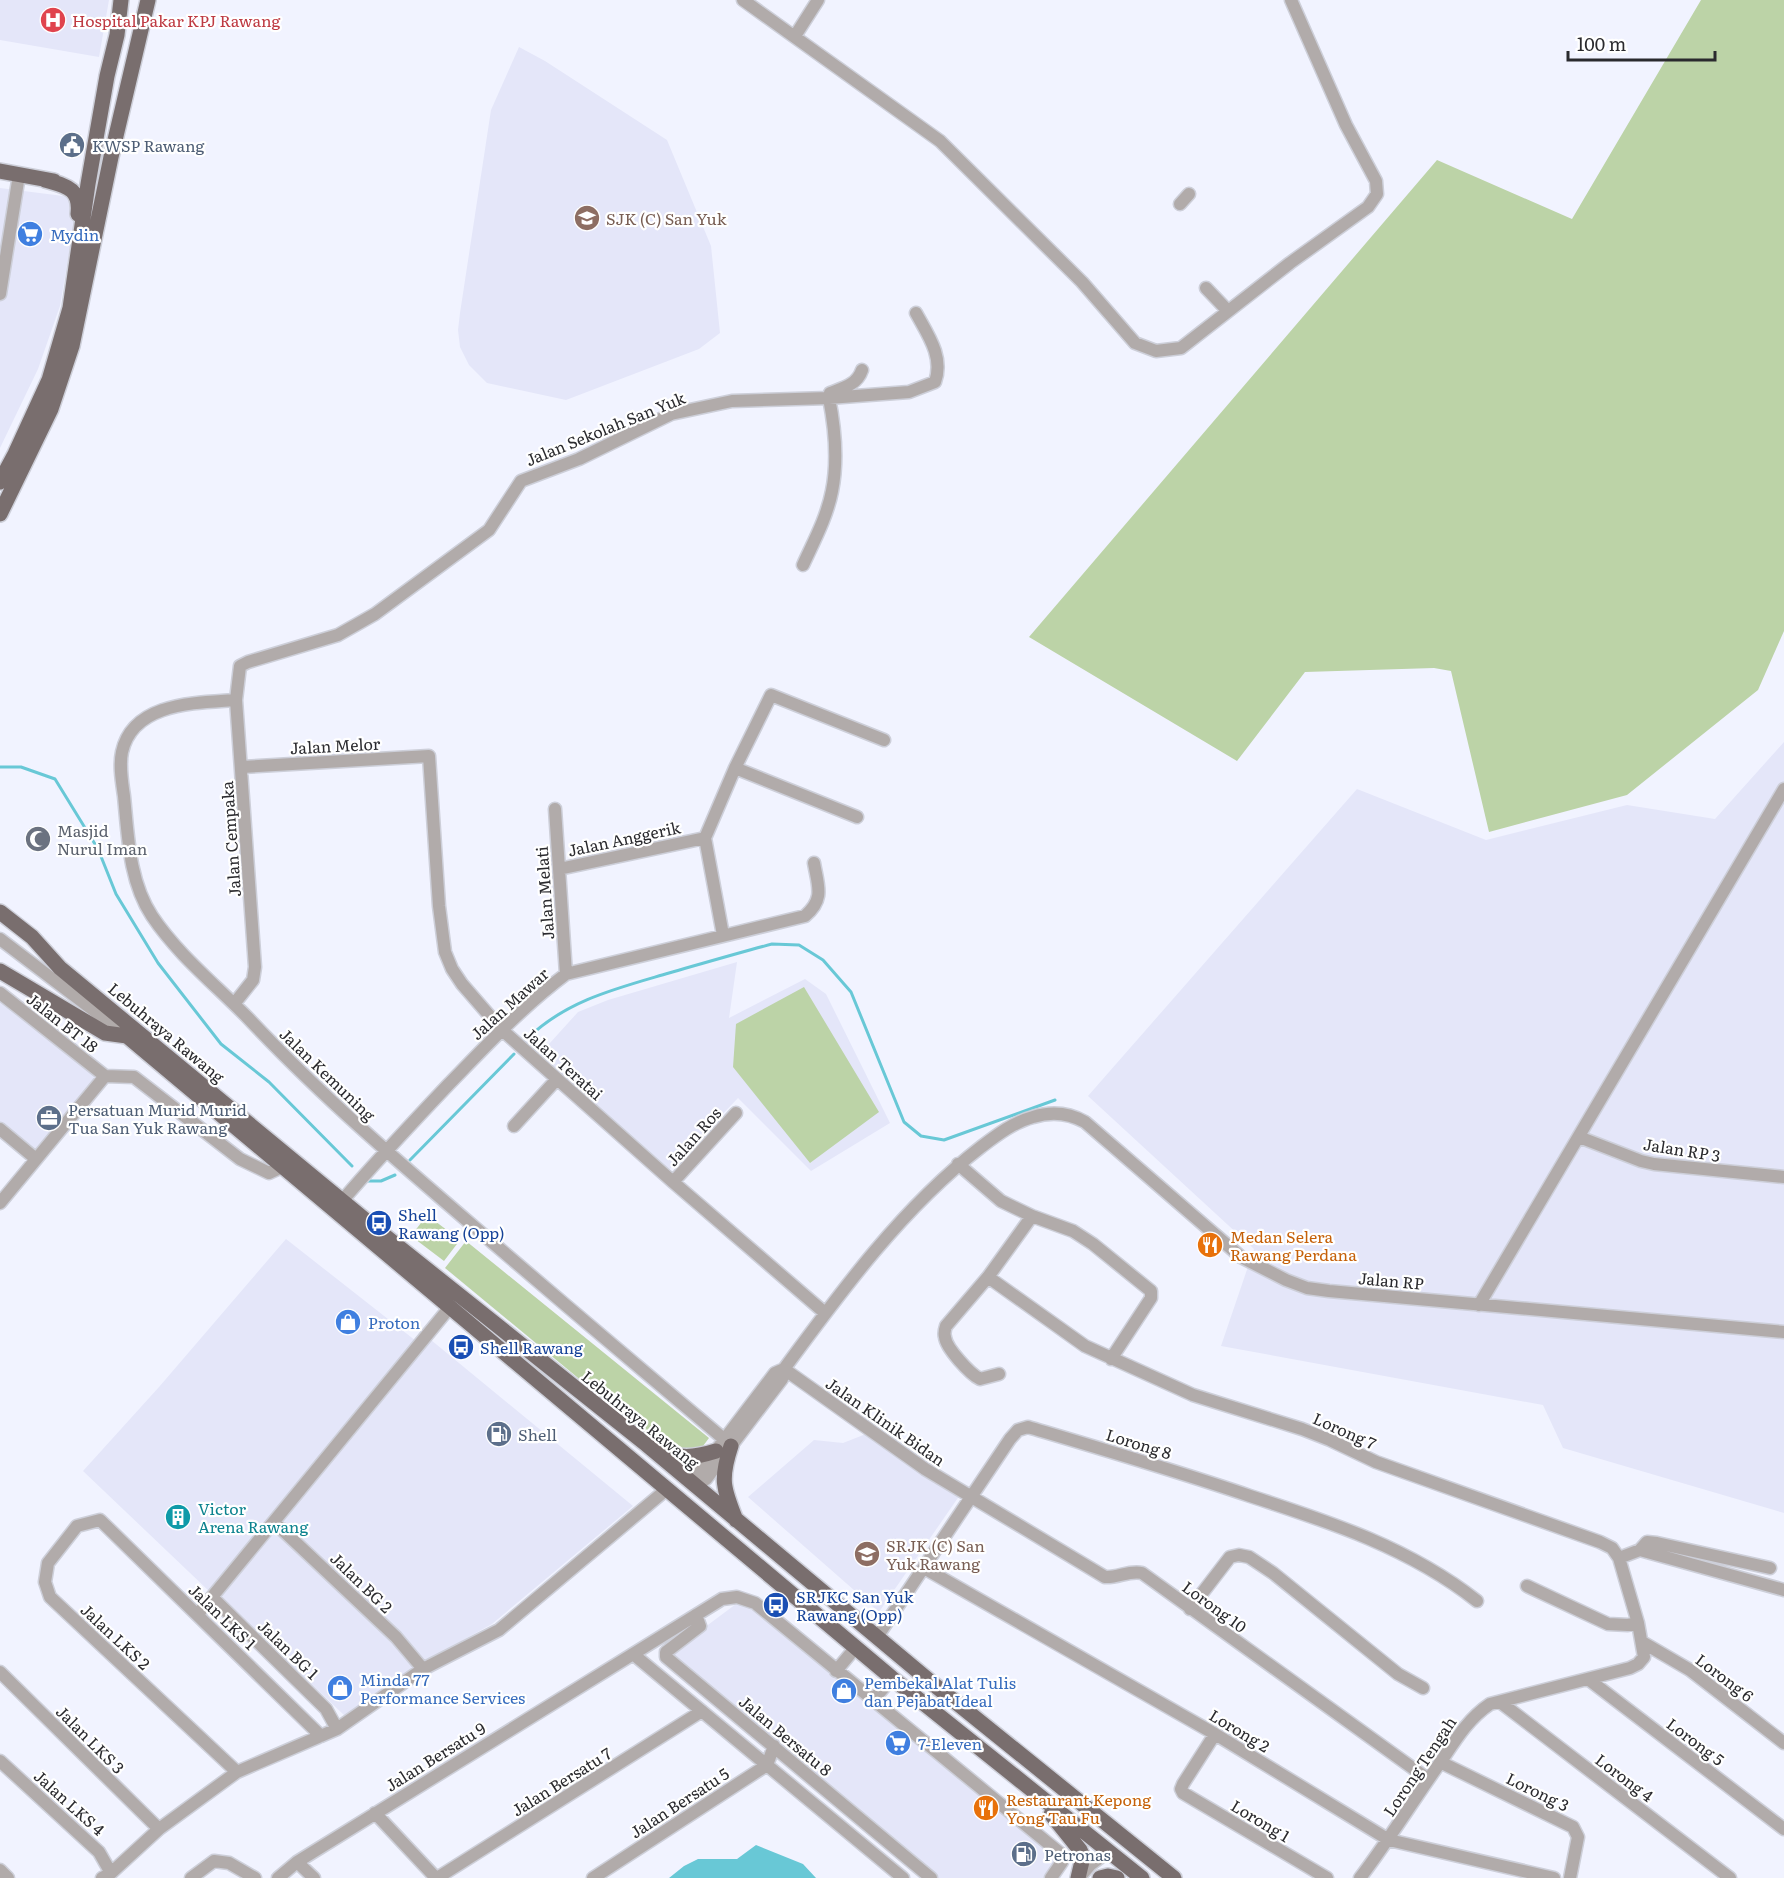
<svg xmlns="http://www.w3.org/2000/svg" width="1784" height="1878" viewBox="0 0 1784 1878" font-family="Literata,serif">
<rect width="100%" height="100%" fill="#f1f3ff"/>
<path fill="#e4e6f9" d="M0,0H109L99,57L0,40Z
M519,47L545,61L667,140L711,246L720,333L699,349L566,400L487,383L469,365L460,347L458,330L460,313L491,110Z
M0,188L71,197L75,219L60,306L38,369L0,448Z
M1784,742V1513L1563,1448L1543,1405L1221,1346L1254,1249L1088,1096L1357,789L1486,840L1627,805L1715,819Z
M737,962L729,1018L805,979L826,994L890,1123L811,1171L738,1098L669,1170L540,1054L578,1012L608,1000Z
M0,999L63,1040L98,1078L36,1154L0,1123Z
M286,1239L416,1341L210,1592L83,1471L159,1387Z
M431,1340L633,1506L492,1624L413,1668L345,1716L219,1597Z
M871,1432L962,1492L879,1612L748,1497L814,1440L843,1443Z
M740,1601L755,1607L1056,1855L1058,1862L1046,1878H936L669,1654Z"/>
<path fill="#bcd3a7" d="M1701,0H1784V631L1758,690L1627,795L1489,832L1451,671L1434,668L1305,672L1237,761L1029,637L1437,160L1572,219Z
M804,987L879,1112L810,1163L733,1067L736,1024Z
M427,1215L460,1240L444,1261L411,1236Z
M466,1241L709,1438L700,1450H673L653,1440L445,1268Z"/>
<path fill="#68c8d6" d="M756,1845L803,1864L816,1878H669L684,1866L698,1859H737Z"/>
<g fill="none" stroke-linecap="round" stroke-linejoin="round">
<path stroke="#68c8d6" stroke-width="3" d="M0,767H21L55,779L98,849L116,894L158,963L221,1044L269,1082L352,1166
M528,1038C567,1000 618,988 669,973C704,963 738,953 772,944L799,945L823,960L851,992L904,1122L921,1136L944,1140L1055,1100
M410,1160L514,1054
M368,1181H381L395,1175"/>
<g stroke="#cdcfd9" stroke-width="15">
<path id="minor" d="M743,0L940,141L1082,282L1135,343L1156,351L1181,348L1290,263L1368,207L1377,194L1376,181L1346,125L1291,0
M795,36L818,0
M1180,204L1189,194
M1206,288L1228,311
M0,294L19,175
M830,393C843,388 857,385 862,370
M803,565C814,541 827,517 832,491C838,461 835,428 829,398
M236,700C196,703 133,702 122,752C119,766 122,782 124,796C128,836 129,881 152,916C178,955 217,986 249,1019C325,1100 409,1171 493,1243C570,1309 647,1374 725,1440
M242,767L429,756L439,906L445,952L452,969L462,984L501,1029L673,1182L825,1313
M735,768L857,817
M555,809L566,974
M705,838L735,768L771,695L884,740
M559,869L705,838L723,935
M0,939L126,1035
M0,993L105,1076
M234,1004L253,980L255,967L236,700L240,666L248,662L338,635L375,614L489,530L521,481L579,459L671,414L732,401L829,398L909,392L935,382C944,357 928,335 916,313
M514,1126L557,1079
M0,1129L36,1159
M1579,1137L1641,1161L1654,1164L1784,1177
M958,1164L1001,1201L1032,1216L1073,1231L1093,1244L1151,1291V1298L1111,1359
M673,1182L736,1113
M342,1201C376,1161 412,1123 448,1085C486,1046 522,1007 566,974L805,916C825,899 818,886 814,863
M0,1203L105,1076L134,1077L240,1159L269,1173L282,1167
M988,1277L1085,1346L1193,1395L1302,1429L1330,1440L1376,1462L1600,1542L1612,1548L1619,1558L1638,1623L1644,1657L1638,1664L1630,1668L1490,1704C1469,1718 1456,1739 1442,1760C1414,1799 1389,1840 1360,1878
M1479,1305L1784,789
M784,1369L925,1469L1105,1577C1118,1578 1129,1570 1142,1573L1428,1779
M999,1374L980,1379C970,1374 946,1348 945,1337C944,1334 945,1329 946,1326L988,1277L1032,1216
M694,1486L706,1479L782,1379L784,1369C842,1290 903,1207 981,1147C997,1135 1014,1122 1033,1117C1052,1111 1069,1113 1085,1122L1241,1257L1286,1280L1307,1288L1329,1291L1784,1332
M694,1486L699,1473L775,1373L784,1369
M274,1522L396,1637L423,1669
M1640,1550L1647,1542L1657,1543L1770,1568
M1619,1558L1640,1550L1784,1590
M924,1568L1215,1734L1389,1840L1554,1878
M1527,1586L1608,1624L1628,1625L1638,1623
M212,1597L326,1709L337,1729
M1190,1609L1230,1557L1239,1555L1249,1557L1273,1573L1398,1674L1423,1688
M198,1614L450,1307
M696,1615L700,1626L666,1652V1657L931,1878
M877,1637L1010,1439L1018,1430L1028,1427C1102,1449 1177,1471 1250,1496C1330,1522 1410,1548 1477,1601
M1642,1642L1690,1670L1784,1743
M633,1654L903,1878
M836,1671L856,1647
M0,1672L159,1829
M1588,1679L1784,1829
M873,1700L892,1678
M1500,1702L1730,1878
M1215,1734L1183,1784L1181,1789L1183,1793L1327,1878
M0,1761L99,1852L111,1873
M1440,1762L1573,1827L1578,1837L1570,1878
M237,1772L50,1597L45,1582L48,1563L77,1526L100,1520L321,1736
M375,1813L436,1878
M297,1862L314,1878
M0,1870L8,1878
M102,1878L111,1873L159,1829L237,1772L337,1729L423,1669L499,1630L667,1489
M191,1878L214,1861L229,1863L255,1878
M278,1878L297,1862L722,1599L737,1597L755,1603L1060,1853L1062,1862L1051,1878
M437,1878L702,1711
M593,1878L767,1765L774,1746
M1079,1878L1090,1865L1109,1851"/>
</g>
<g stroke="#cdcfd9" stroke-width="18">
<path id="major" d="M0,171L54,181
M45,180C66,186 81,188 78,214
M0,482L15,454L49,380L70,308L88,184L107,76L117,35L121,0
M0,514L51,409L72,346L111,157L148,0
M0,912L32,937L60,968L375,1228L647,1445L932,1683L1174,1878
M0,971L105,1033L127,1036L892,1678L1142,1878
M731,1446C720,1479 723,1488 736,1520
M658,1450C679,1459 694,1458 716,1451
M1051,1814L1080,1850L1083,1857L1078,1878
M1100,1878L1108,1876L1117,1878"/>
</g>
<use href="#minor" stroke="#b1abaa" stroke-width="12"/>
<use href="#major" stroke="#796e6e" stroke-width="15"/>
</g>
<defs>
<g id="hospital-disc" transform="scale(1.35)"><circle r="9.5" fill="#e0444e" stroke="#fff"/><path d="M-5-5h3v3.5h4V-5h3V5h-3V1.5h-4V5h-3Z" fill="#fff"/></g>
<g id="civic-disc" transform="scale(1.35)"><circle r="9.5" fill="#5c6f8a" stroke="#fff"/><path d="M-.6-6.5H3V-4.5H.6V-3L4-1V1h2V6H-6V1h2V-1L-.6-3ZM-1.2 2.5V6h2.4V2.5Z" fill="#fff"/></g>
<g id="school-disc" transform="scale(1.35)"><circle r="9.5" fill="#8d6e63" stroke="#fff"/><path d="M0-5L7-2L0 1L-7-2ZM-4 1L0 2.5L4 1V4Q0 6-4 4Z" fill="#fff"/></g>
<g id="supermarket-disc" transform="scale(1.35)"><circle r="9.5" fill="#3f7fe0" stroke="#fff"/><path d="M-6-5.5h2.5l.6 2H6L4.5 2H-2.5L-4.4-4H-6ZM-1.5 3.2a1.3 1.3 0 1 0 .1 0ZM3 3.2a1.3 1.3 0 1 0 .1 0Z" fill="#fff"/></g>
<g id="mosque-disc" transform="scale(1.35)"><circle r="9.5" fill="#6b7280" stroke="#fff"/><path d="M3.5-4.9A6 6 0 1 0 3.5 4.9A5 5 0 1 1 3.5-4.9Z" fill="#fff"/></g>
<g id="office-disc" transform="scale(1.35)"><circle r="9.5" fill="#5c6f8a" stroke="#fff"/><path d="M-6-3h4V-5.5h4V-3h4V5H-6ZM-1-4.5V-3h2v-1.5ZM-6 0V1H6V0Z" fill="#fff"/></g>
<g id="bus-disc" transform="scale(1.35)"><circle r="9.5" fill="#1a4fb4" stroke="#fff"/><path d="M-5-6H5V4H4V6H2V4H-2V6H-4V4H-5ZM-3.5-4V0h7V-4ZM-3.5 1.2v1.5H-2V1.2ZM2 1.2v1.5H3.5V1.2Z" fill="#fff"/></g>
<g id="restaurant-disc" transform="scale(1.35)"><circle r="9.5" fill="#e8710a" stroke="#fff"/><path d="M-5-6h1v4h1v-4h1v4h1v-4h1v5L-1.5 .5V6h-2V.5L-5-1ZM5-6V6H3V1.5H1.5Q1.5-4 5-6Z" fill="#fff"/></g>
<g id="shop-disc" transform="scale(1.35)"><circle r="9.5" fill="#3f7fe0" stroke="#fff"/><path d="M-5-2.5h2.3a2.7 3.5 0 0 1 5.4 0H5L5.5 6h-11ZM-1.5-2.5h3a1.5 2.3 0 0 0-3 0Z" fill="#fff"/></g>
<g id="fuel-disc" transform="scale(1.35)"><circle r="9.5" fill="#5c6f8a" stroke="#fff"/><path d="M-5.5-6h7V0h2V4h1.3V-2.5L3-4.5l.8-.8L6-3V5H2.5V1h-1V6h-7ZM-4.2-4.7v3.2H.2V-4.7Z" fill="#fff"/></g>
<g id="building-disc" transform="scale(1.35)"><circle r="9.5" fill="#0f9aa8" stroke="#fff"/><path d="M-4-6H4V6H1V3H-1V6H-4ZM-2.5-4.3h1.7v1.8h-1.7ZM.8-4.3h1.7v1.8H.8ZM-2.5-1h1.7V.8h-1.7ZM.8-1h1.7V.8H.8Z" fill="#fff"/></g>
</defs>
<g fill-rule="evenodd">
<use href="#hospital-disc" x="53" y="20"/>
<use href="#civic-disc" x="72" y="145"/>
<use href="#school-disc" x="587" y="218"/>
<use href="#supermarket-disc" x="30" y="234"/>
<use href="#mosque-disc" x="38" y="839"/>
<use href="#office-disc" x="49" y="1118"/>
<use href="#bus-disc" x="379" y="1223"/>
<use href="#restaurant-disc" x="1210" y="1245"/>
<use href="#shop-disc" x="348" y="1322"/>
<use href="#bus-disc" x="461" y="1347"/>
<use href="#fuel-disc" x="499" y="1434"/>
<use href="#building-disc" x="178" y="1517"/>
<use href="#school-disc" x="867" y="1554"/>
<use href="#bus-disc" x="776" y="1605"/>
<use href="#shop-disc" x="340" y="1688"/>
<use href="#shop-disc" x="844" y="1691"/>
<use href="#supermarket-disc" x="898" y="1743"/>
<use href="#restaurant-disc" x="986" y="1808"/>
<use href="#fuel-disc" x="1024" y="1854"/>
</g>
<g text-anchor="middle" dominant-baseline="central" stroke-width="4.5" stroke-linejoin="round" paint-order="stroke">
<g font-size="16" fill="#be3a42" stroke="#fff" text-anchor="start">
<text x="72" y="20">Hospital Pakar KPJ Rawang</text>
</g>
<g font-size="16" fill="#4e5e75" stroke="#fff" text-anchor="start">
<text x="92" y="145">KWSP Rawang</text>
<text x="68" y="1109">Persatuan Murid Murid<tspan x="68" dy="18">Tua San Yuk Rawang</tspan></text>
<text x="518" y="1434">Shell</text>
<text x="1044" y="1854">Petronas</text>
</g>
<g font-size="16" fill="#785e54" stroke="#fff" text-anchor="start">
<text x="606" y="218">SJK (C) San Yuk</text>
<text x="886" y="1545">SRJK (C) San<tspan x="886" dy="18">Yuk Rawang</tspan></text>
</g>
<g font-size="16" fill="#366cbe" stroke="#fff" text-anchor="start">
<text x="50" y="234">Mydin</text>
<text x="368" y="1322">Proton</text>
<text x="360" y="1679">Minda 77<tspan x="360" dy="18">Performance Services</tspan></text>
<text x="864" y="1682">Pembekal Alat Tulis<tspan x="864" dy="18">dan Pejabat Ideal</tspan></text>
<text x="918" y="1743">7-Eleven</text>
</g>
<g font-size="16" fill="#2a2a2e" stroke="#fff">
<text transform="translate(605 428) rotate(-22)">Jalan Sekolah San Yuk</text>
<text transform="translate(335 745) rotate(-3)">Jalan Melor</text>
<text transform="translate(624 838) rotate(-12)">Jalan Anggerik</text>
<text transform="translate(230 839) rotate(-94)">Jalan Cempaka</text>
<text transform="translate(544 893) rotate(-94)">Jalan Melati</text>
<text transform="translate(509 1003) rotate(-42)">Jalan Mawar</text>
<text transform="translate(63 1022) rotate(38)">Jalan BT 18</text>
<text transform="translate(167 1032) rotate(40)">Lebuhraya Rawang</text>
<text transform="translate(564 1063) rotate(42)">Jalan Teratai</text>
<text transform="translate(328 1074) rotate(44)">Jalan Kemuning</text>
<text transform="translate(693 1136) rotate(-48)">Jalan Ros</text>
<text transform="translate(1682 1149) rotate(9)">Jalan RP 3</text>
<text transform="translate(1391 1280) rotate(5)">Jalan RP</text>
<text transform="translate(641 1419) rotate(39)">Lebuhraya Rawang</text>
<text transform="translate(886 1421) rotate(35)">Jalan Klinik Bidan</text>
<text transform="translate(1345 1430) rotate(24)">Lorong 7</text>
<text transform="translate(1139 1443) rotate(17)">Lorong 8</text>
<text transform="translate(362 1582) rotate(44)">Jalan BG 2</text>
<text transform="translate(1215 1606) rotate(36)">Lorong 10</text>
<text transform="translate(223 1616) rotate(44)">Jalan LKS 1</text>
<text transform="translate(116 1636) rotate(43)">Jalan LKS 2</text>
<text transform="translate(289 1649) rotate(44)">Jalan BG 1</text>
<text transform="translate(1725 1677) rotate(37)">Lorong 6</text>
<text transform="translate(1240 1730) rotate(31)">Lorong 2</text>
<text transform="translate(786 1735) rotate(40)">Jalan Bersatu 8</text>
<text transform="translate(91 1739) rotate(45)">Jalan LKS 3</text>
<text transform="translate(1696 1741) rotate(37)">Lorong 5</text>
<text transform="translate(435 1756) rotate(-32)">Jalan Bersatu 9</text>
<text transform="translate(1419 1766) rotate(-56)">Lorong Tengah</text>
<text transform="translate(1625 1777) rotate(37)">Lorong 4</text>
<text transform="translate(561 1781) rotate(-32)">Jalan Bersatu 7</text>
<text transform="translate(1538 1791) rotate(26)">Lorong 3</text>
<text transform="translate(70 1802) rotate(42)">Jalan LKS 4</text>
<text transform="translate(679 1802) rotate(-33)">Jalan Bersatu 5</text>
<text transform="translate(1261 1820) rotate(31)">Lorong 1</text>
</g>
<g font-size="16" fill="#5b616d" stroke="#fff" text-anchor="start">
<text x="57" y="830">Masjid<tspan x="57" dy="18">Nurul Iman</tspan></text>
</g>
<g font-size="16" fill="#164399" stroke="#fff" text-anchor="start">
<text x="398" y="1214">Shell<tspan x="398" dy="18">Rawang (Opp)</tspan></text>
<text x="480" y="1347">Shell Rawang</text>
<text x="796" y="1596">SRJKC San Yuk<tspan x="796" dy="18">Rawang (Opp)</tspan></text>
</g>
<g font-size="16" fill="#c56008" stroke="#fff" text-anchor="start">
<text x="1230" y="1236">Medan Selera<tspan x="1230" dy="18">Rawang Perdana</tspan></text>
<text x="1006" y="1799">Restaurant Kepong<tspan x="1006" dy="18">Yong Tau Fu</tspan></text>
</g>
<g font-size="16" fill="#0d838f" stroke="#fff" text-anchor="start">
<text x="198" y="1508">Victor<tspan x="198" dy="18">Arena Rawang</tspan></text>
</g>
</g>
<path d="M1568 51v9h147v-9" fill="none" stroke="#2a2a2e" stroke-width="3"/>
<text x="1577" y="51" font-size="18" fill="#2a2a2e" stroke="#ffffff" stroke-width="4.5" paint-order="stroke">100 m</text>
</svg>
